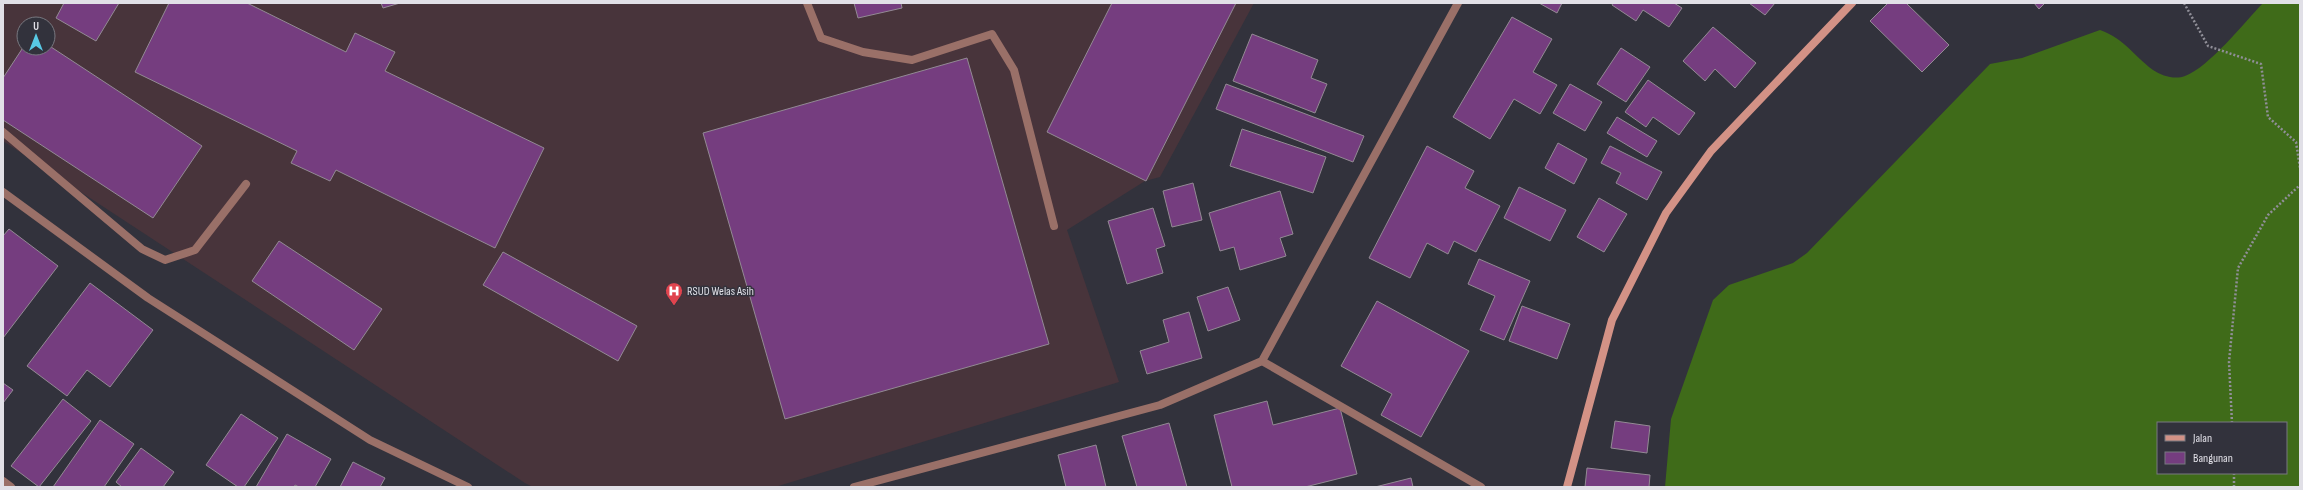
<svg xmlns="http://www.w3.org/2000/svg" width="2303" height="490" viewBox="0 0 2303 490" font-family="'Sofia Sans Condensed',sans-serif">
<rect width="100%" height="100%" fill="#32323c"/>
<path fill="#48343b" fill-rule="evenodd" d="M3,3H1254L1160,177L1145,181L1067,230L1119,382L775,487H533L525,483L3,141ZM24,24H48V48H24Z"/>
<path fill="#3f6b19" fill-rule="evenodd" d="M2263,3H2300V487H1665L1671,419L1713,300L1729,285L1793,263L1807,253L1990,64L2022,58L2100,30C2125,39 2133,55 2153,70C2162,76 2175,80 2185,76C2208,68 2245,22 2263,3ZM2158,423H2286V473H2158Z"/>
<path fill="#753d7f" stroke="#938a94" d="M64,3H119L96,41L56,18Z
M169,3H247L346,52L355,33L395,52L385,71L544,148L495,248L336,170L330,181L291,163L297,151L135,72Z
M381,3H400L383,8Z
M854,3H901L902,8L858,18Z
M1112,3H1236L1146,181L1047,132Z
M1539,3H1562L1557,13Z
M1613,3H1674L1682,8L1669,27L1643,10L1636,21L1612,5Z
M1749,3H1775L1765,15Z
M1888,3H1906L1949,45L1922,72L1870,21Z
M2034,3H2045L2039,9Z
M1512,17L1552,39L1533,72L1557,85L1540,114L1514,99L1490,139L1453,117Z
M1713,27L1756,63L1735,88L1715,69L1705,81L1683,61Z
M1252,34L1318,60L1311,78L1327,84L1315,113L1233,81Z
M48,45L202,146L153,218L3,120V78L24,46V48H48Z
M1621,48L1650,67L1626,102L1597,84Z
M967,58L1049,344L785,419L703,133Z
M1648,80L1695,113L1679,135L1653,117L1646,127L1625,112Z
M1226,84L1364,136L1353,162L1216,109Z
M1570,84L1602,102L1585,131L1553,113Z
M1617,117L1657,141L1647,157L1607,133Z
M1242,129L1326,157L1313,193L1230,166Z
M1558,143L1587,159L1574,184L1545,168Z
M1427,146L1474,171L1465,188L1500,206L1476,252L1454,241L1448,254L1427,243L1410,278L1369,258Z
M1610,146L1662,172L1647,200L1616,183L1621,173L1601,163Z
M1193,183L1202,220L1172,227L1163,191Z
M1519,187L1566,210L1550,241L1504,218Z
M1280,191L1293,234L1280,238L1286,256L1240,270L1234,247L1220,251L1209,213Z
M1599,198L1627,214L1604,252L1577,237Z
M1153,208L1165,246L1156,249L1163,273L1127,284L1108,221Z
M9,229L58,266L3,338V236Z
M279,241L382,309L354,350L252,281Z
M503,252L637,326L618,361L483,285Z
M1479,259L1530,281L1504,340L1480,330L1495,296L1468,284Z
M90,283L153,330L110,387L87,370L67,396L27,366Z
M1228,287L1240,320L1208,331L1197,297Z
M1377,301L1469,351L1421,437L1381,415L1392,394L1341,366Z
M1522,306L1570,324L1557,359L1509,341Z
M1189,312L1202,358L1147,374L1140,351L1169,342L1163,320Z
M3,383L13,390L3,403Z
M63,399L91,421L39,487L11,466Z
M1267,401L1273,425L1340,408L1357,474L1305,487H1232L1214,415Z
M241,414L278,438L244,487H238L206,465Z
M100,420L134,444L104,487H53Z
M1615,421L1650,426L1647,453L1611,448Z
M1169,423L1187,487H1137L1122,436Z
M287,434L331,459L315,487H299L295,485L294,487H256Z
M1096,445L1106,487H1066L1058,455Z
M141,448L174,472L163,487H122L116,482Z
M353,462L385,478L380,487H340Z
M1587,468L1650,475L1649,487H1585Z
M1411,478L1413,487H1375Z"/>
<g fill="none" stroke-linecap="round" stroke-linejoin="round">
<path stroke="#908f98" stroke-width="2.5" stroke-dasharray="2 2" stroke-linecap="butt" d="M2184,3L2208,46L2261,64L2268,117L2296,142L2300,168
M2232,423L2229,362L2238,268L2268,215L2300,185
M2234,473V487"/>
<path stroke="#9a7068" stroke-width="8" d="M807,3L821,38L863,52L912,60L992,34L1014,70L1054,226
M3,132L142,249L165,260L195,250L246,184"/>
<path stroke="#9a7068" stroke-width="8" d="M3,192L148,298L370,440L468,487
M1262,361L1481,487
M3,481L11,487
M854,487L1160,405L1262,361L1458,3"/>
<path stroke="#d39286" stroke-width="8" d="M1567,487L1612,320L1666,213L1711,151L1852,3"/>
</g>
<defs>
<g id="hospital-pin" transform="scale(0.9)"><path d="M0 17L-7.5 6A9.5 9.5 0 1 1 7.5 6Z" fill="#e0444e" stroke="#32323c"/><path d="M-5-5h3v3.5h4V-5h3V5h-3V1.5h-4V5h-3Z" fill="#fff"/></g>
</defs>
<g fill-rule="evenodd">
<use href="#hospital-pin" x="674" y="291"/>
</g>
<g text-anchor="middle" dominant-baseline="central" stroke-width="3" stroke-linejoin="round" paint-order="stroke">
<g font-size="12" fill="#e1e0e7" stroke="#32323c" text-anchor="start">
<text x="687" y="291">RSUD Welas Asih</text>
</g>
</g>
<rect width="2303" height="490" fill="none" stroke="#e1e0e7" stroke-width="8"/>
<rect x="2157" y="422" width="130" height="52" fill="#32323c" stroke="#787880"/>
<rect x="2165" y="435" width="20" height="6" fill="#d39286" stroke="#787880"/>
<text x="2193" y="442" font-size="12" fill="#e1e0e7">Jalan</text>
<rect x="2165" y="452" width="20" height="12" fill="#753d7f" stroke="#787880"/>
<text x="2193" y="462" font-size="12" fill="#e1e0e7">Bangunan</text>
<g transform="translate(36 36)"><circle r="19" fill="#32323c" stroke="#787880"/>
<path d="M0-3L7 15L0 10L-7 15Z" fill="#58c9e4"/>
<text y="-6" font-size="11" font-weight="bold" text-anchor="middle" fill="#e1e0e7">U</text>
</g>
</svg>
